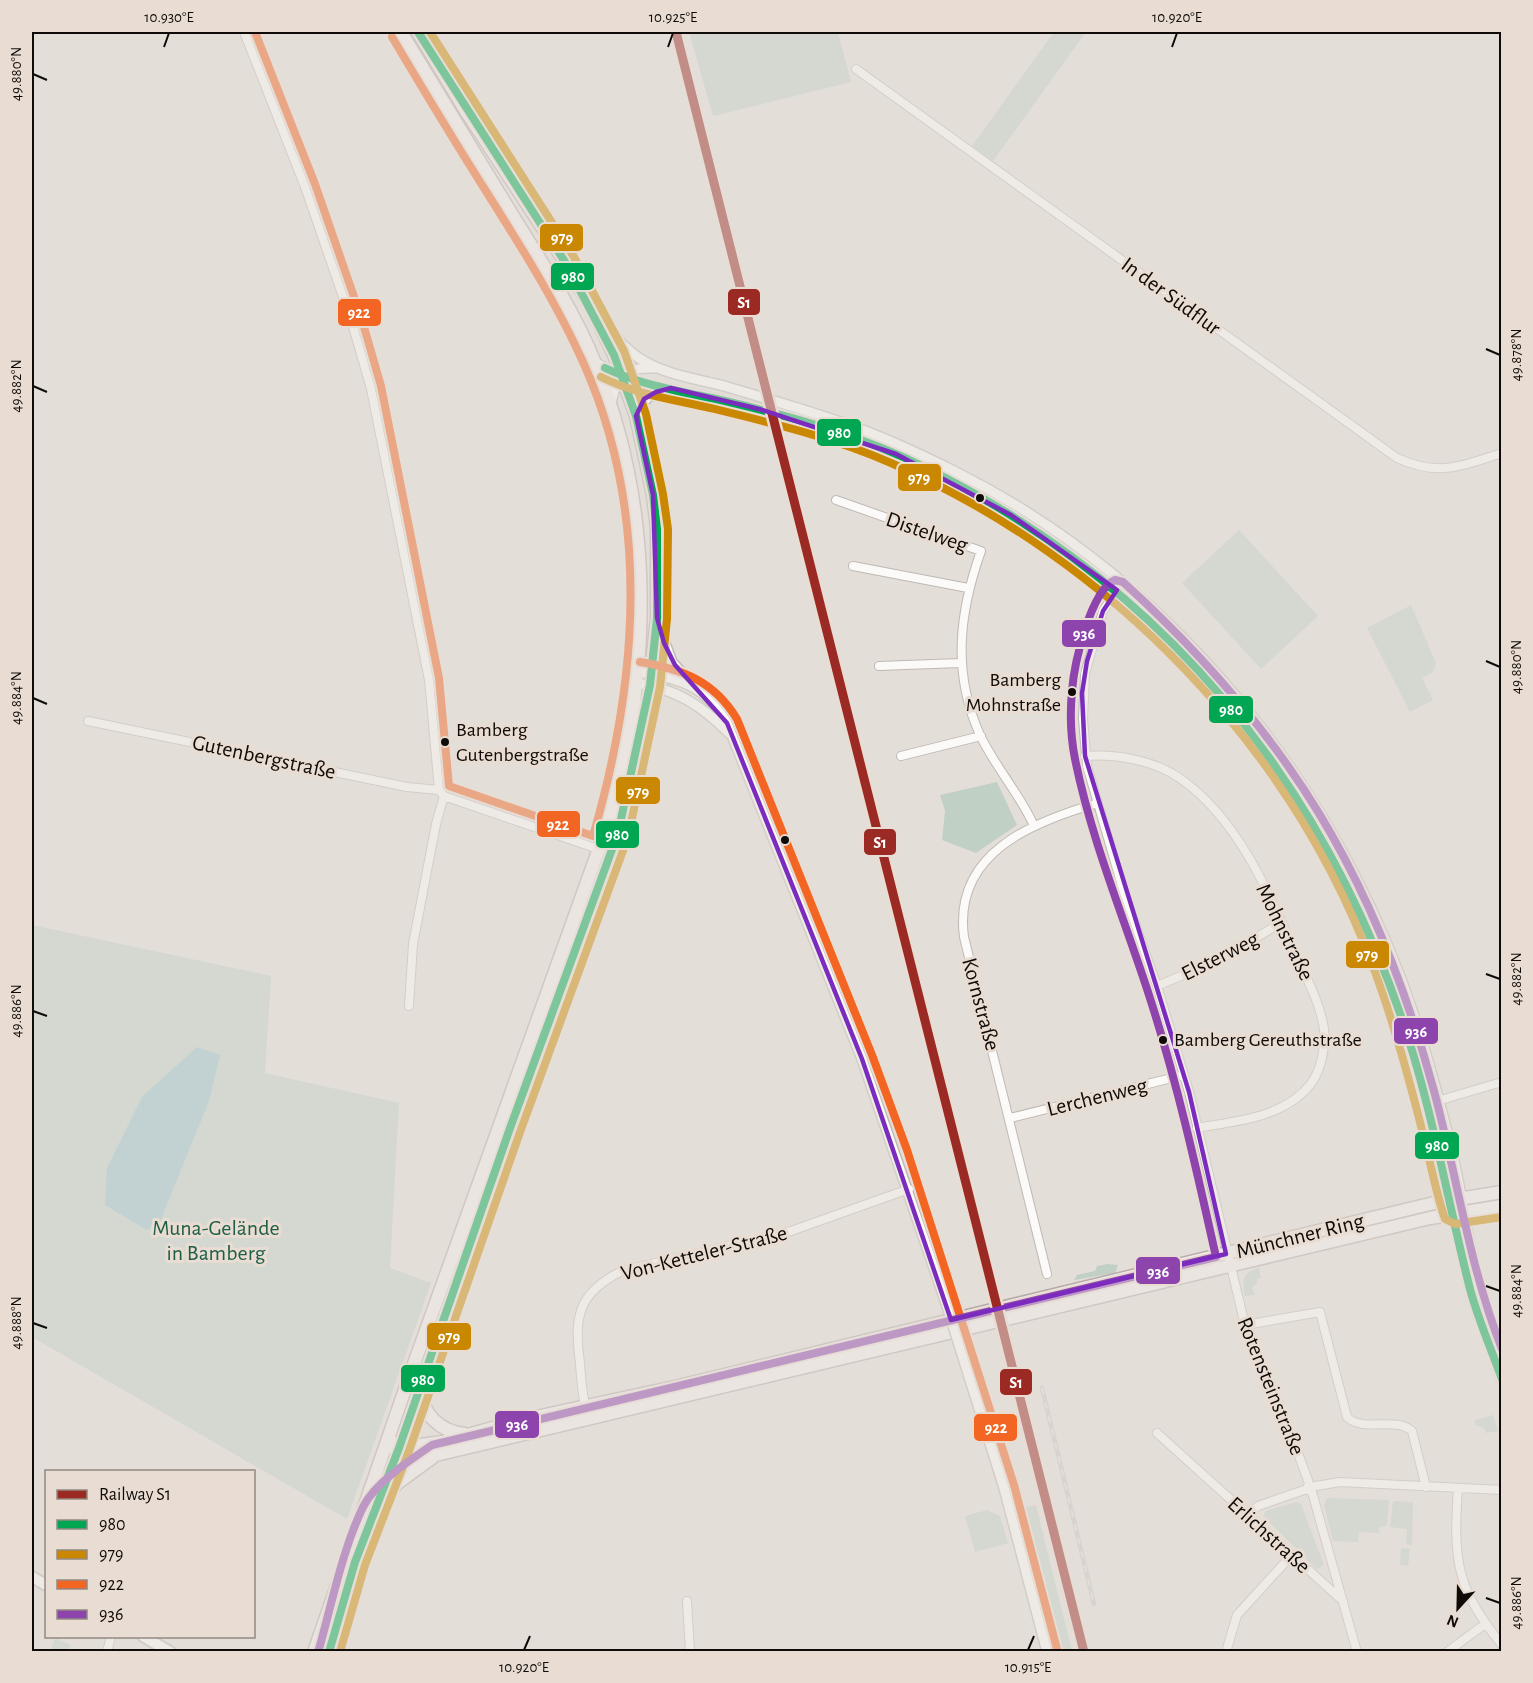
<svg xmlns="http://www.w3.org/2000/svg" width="1533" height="1683" viewBox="0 0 1533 1683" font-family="'Alegreya Sans',sans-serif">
<rect width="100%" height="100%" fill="#e4ded8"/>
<path fill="#c0d0c5" d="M689,32H838L851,82L713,116Z
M1054,32H1086L993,161L972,146Z
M1239,530L1318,616L1261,669L1182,583Z
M1411,605L1436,663L1432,673L1422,678L1433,700L1410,712L1367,628Z
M997,782L1017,825L976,853L942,840L945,811L940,795Z
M32,925L271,976L265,1073L399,1103L390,1268L431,1283L347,1519L32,1337Z
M1108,1264L1118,1265L1115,1273L1074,1280L1077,1275L1095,1271L1097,1266Z
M1259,1268L1261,1278L1257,1279L1258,1282L1252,1288L1255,1295L1245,1296C1242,1281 1242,1272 1259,1268Z
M1493,1415L1498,1431L1486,1433L1484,1428L1475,1425V1420Z
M1327,1498L1389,1500L1387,1525L1379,1528V1533L1359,1532L1358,1542L1333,1541L1324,1505Z
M1393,1501L1413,1502L1412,1545L1406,1544L1407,1529L1390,1527Z
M1297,1502L1301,1504L1324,1565L1317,1569L1263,1516L1266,1511Z
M1036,1505L1072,1651H1057L1021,1509Z
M987,1510L1000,1516L1008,1543L975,1552L965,1516Z
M1401,1548L1410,1549L1408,1566L1400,1565Z
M55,1638L71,1645L68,1651H50Z"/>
<path fill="#99c3c9" d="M197,1047L220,1055L209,1101L159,1224L147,1230L105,1205L107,1168L142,1097Z"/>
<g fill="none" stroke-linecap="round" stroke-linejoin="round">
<g stroke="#beb9b4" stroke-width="10">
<path id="minor" d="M244,32L305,187L352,323L371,389L429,680L439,790L444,796L601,850
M856,69L1397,458C1439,477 1461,466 1502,453
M836,500L981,551C959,613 952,673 980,735C995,767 1020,794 1034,826
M853,566L968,588
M1117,590L1103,611L1085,674L1083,719L1087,766L1124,893L1157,986L1189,1092L1245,1325L1285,1418L1309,1483
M879,666L960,663
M88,721L407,787L439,790
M901,756L981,736
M1085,756C1117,754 1154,760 1181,779C1239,820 1270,895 1297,957C1308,981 1320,1003 1324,1029C1326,1047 1321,1071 1310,1085C1283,1118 1236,1121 1197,1128
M1157,986L1221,959L1282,922
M409,1006L413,944L436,824L444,796
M1427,1104L1502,1082
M1010,1118L1184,1075
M1047,1274L964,937C953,853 1032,822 1098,803
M1245,1325L1320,1312L1347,1417C1363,1433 1395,1416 1412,1431L1426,1487
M586,1409C582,1394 581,1378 580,1363C574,1318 577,1293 622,1271L791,1231L909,1189
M1157,1433L1343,1601
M1309,1483L1307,1489L1312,1492L1357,1652
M1316,1486L1340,1482L1502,1490
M1458,1488C1453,1560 1456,1588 1502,1645
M1248,1516L1258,1506L1307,1489
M687,1601L690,1652
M107,1652L111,1636
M1226,1652L1237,1615L1291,1556
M1447,1652L1485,1624"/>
</g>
<g stroke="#beb9b4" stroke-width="12">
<path id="tertiary" d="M601,321C612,334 625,349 639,358C662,374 697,379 724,386C765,398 806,410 846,424C884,437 920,454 956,472C1185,587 1354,807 1425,1051C1437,1092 1448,1133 1457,1175C1471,1244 1479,1314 1502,1380
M595,362C635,387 684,391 730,402C796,418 862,437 924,467C1161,581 1318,769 1401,1017C1423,1081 1439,1149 1454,1215C1462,1249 1467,1285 1479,1318
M611,404C616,375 625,367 654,368
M636,416C642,399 651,393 668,389
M658,624L672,662L690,682
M638,672C680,679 704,684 727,723L862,1059L946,1303
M636,683C676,689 701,705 729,733
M959,1345L1004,1488L1047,1652"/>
</g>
<g stroke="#beb9b4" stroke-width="14">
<path id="secondary" d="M32,1577L46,1585
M143,1636L170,1652"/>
</g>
<g stroke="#b7aca8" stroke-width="15">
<path id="primary" d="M421,1389C421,1414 441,1432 465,1434
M396,1443L408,1456L436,1455L1430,1218L1502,1206
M394,1449L442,1442L522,1420L679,1386L1434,1203L1502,1192
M381,1500L399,1482L432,1458
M314,1652L410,1375L606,829C652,678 656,511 595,363C575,313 545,267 516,221C478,158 439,95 401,32
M329,1652L355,1562L399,1448L509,1131L618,833L650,685L657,618V529L653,495L636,416L614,355L593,311L565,262L466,111L418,32"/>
</g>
<use href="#minor" stroke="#fbfaf9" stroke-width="8"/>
<use href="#tertiary" stroke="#fbfaf9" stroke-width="9"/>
<use href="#secondary" stroke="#fbfaf9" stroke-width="10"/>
<use href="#primary" stroke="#f3eeec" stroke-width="12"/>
<g stroke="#c7c5c4" stroke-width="4.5">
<path id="rail" d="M1042,1388L1094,1604"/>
</g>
<use href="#rail" stroke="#e9ddd3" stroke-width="2" stroke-dasharray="7" stroke-linecap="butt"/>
<g stroke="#beb9b4" stroke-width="12" stroke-linecap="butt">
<path id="tertiary-bridge" d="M946,1303L959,1345"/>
</g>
<use href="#tertiary-bridge" stroke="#fbfaf9" stroke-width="9"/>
<g stroke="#e9ddd3" stroke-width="12">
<path id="bus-1" d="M605,368C643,386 684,392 725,401C793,417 863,436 926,468C1159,583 1318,774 1402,1019C1432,1107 1447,1199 1470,1289C1478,1319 1491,1349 1502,1379
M329,1652L355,1562L399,1448L509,1131L618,833L650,685L657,618V529L653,495L636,416L614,355L565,262L418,32"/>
</g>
<g stroke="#e9ddd3" stroke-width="12">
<path id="bus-2" d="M601,377C635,394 670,399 706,407C768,422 832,437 891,463C1110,559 1293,746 1375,972C1395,1026 1410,1082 1424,1138C1431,1165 1436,1193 1445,1219L1455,1224L1502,1217
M340,1652L365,1565L409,1451L519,1135L628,837L660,687L667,619L668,529L663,494L646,414L624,351L574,257L430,32"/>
</g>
<g stroke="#e9ddd3" stroke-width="12">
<path id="bus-3" d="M255,32L315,184L362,320L381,386L439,678L449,786L593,836C638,681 651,513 583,362C557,304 523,250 489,196C456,144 424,91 392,37
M640,662C682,669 714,681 737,719L872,1055L907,1150L1014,1485L1057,1649"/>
</g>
<g stroke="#e9ddd3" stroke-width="12">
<path id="bus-4" d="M319,1649C332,1603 342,1551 363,1507C375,1483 410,1460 432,1445L1216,1257C1196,1167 1176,1077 1147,989C1122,913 1091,838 1075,759C1071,739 1070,712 1072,691C1074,665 1090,591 1115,580L1123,582C1287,731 1376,877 1434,1091C1457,1176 1469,1266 1502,1349"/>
</g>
<use href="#bus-1" stroke="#00a651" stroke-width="8"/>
<use href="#bus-2" stroke="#c98702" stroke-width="8"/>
<use href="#bus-3" stroke="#f26522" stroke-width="8"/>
<use href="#bus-4" stroke="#8e44ad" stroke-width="8"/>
<g stroke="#e9ddd3" stroke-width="14">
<path id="rail-1" d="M676,32L1084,1652"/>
</g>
<use href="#rail-1" stroke="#9a2a23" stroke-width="9"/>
</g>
<path d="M0 0H1533V1683H0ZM671,388L759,409L896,454L1011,515L1117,590L1103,611L1087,661L1082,693L1085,756L1189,1092L1226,1254L951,1320L862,1059L727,723L675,665L664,643L657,618L653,495L636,416L644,399L656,392Z" fill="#e4ded8" fill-opacity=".55" fill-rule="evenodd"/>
<path fill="none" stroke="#7b2cbf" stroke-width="4.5" stroke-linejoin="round" d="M671,388L759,409L896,454L1011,515L1117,590L1103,611L1087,661L1082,693L1085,756L1189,1092L1226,1254L951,1320L862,1059L727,723L675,665L664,643L657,618L653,495L636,416L644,399L656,392Z"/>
<path fill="none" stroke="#0f0b08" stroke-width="2" d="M164,47L169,33M668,47L673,33M1172,47L1177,33M33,74L47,80M1486,349L1500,355M33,386L47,392M1486,661L1500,667M33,698L47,704M1486,974L1500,979M33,1011L47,1016M1486,1286L1500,1291M33,1323L47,1328M1486,1598L1500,1603M524,1650L530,1636M1028,1650L1034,1636"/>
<g fill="#0f0b08" stroke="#e9ddd3" stroke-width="2">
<circle cx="980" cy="498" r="5"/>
<circle cx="1072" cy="692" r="5"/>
<circle cx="445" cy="742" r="5"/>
<circle cx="785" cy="840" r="5"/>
<circle cx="1163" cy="1040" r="5"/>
</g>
<g text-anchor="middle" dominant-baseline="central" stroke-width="6" stroke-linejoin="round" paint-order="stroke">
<g font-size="20" fill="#0f0b08" stroke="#e9ddd3" text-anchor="start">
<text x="1061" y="680" text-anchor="end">Bamberg<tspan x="1061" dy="25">Mohnstraße</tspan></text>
<text x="456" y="730">Bamberg<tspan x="456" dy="25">Gutenbergstraße</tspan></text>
<text x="1174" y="1040">Bamberg Gereuthstraße</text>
</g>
<g font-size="22" fill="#0f0b08" stroke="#e9ddd3">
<text transform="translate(1171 296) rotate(36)">In der Südflur</text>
<text transform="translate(927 532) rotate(19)">Distelweg</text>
<text transform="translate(264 757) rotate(12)">Gutenbergstraße</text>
<text transform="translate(1285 932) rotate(64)">Mohnstraße</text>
<text transform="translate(1220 956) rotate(-27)">Elsterweg</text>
<text transform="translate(981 1004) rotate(75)">Kornstraße</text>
<text transform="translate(1097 1097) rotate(-14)">Lerchenweg</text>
<text transform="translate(1300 1236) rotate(-14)">Münchner Ring</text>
<text transform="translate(704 1253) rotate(-14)">Von-Ketteler-Straße</text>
<text transform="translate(1271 1386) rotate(68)">Rotensteinstraße</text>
<text transform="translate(1269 1535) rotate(42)">Erlichstraße</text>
</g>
<g font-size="22" fill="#1f5f48" stroke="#e9ddd3">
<text x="216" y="1228">Muna-Gelände<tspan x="216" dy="25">in Bamberg</tspan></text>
</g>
</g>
<g stroke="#e9ddd3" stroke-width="2">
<rect x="539" y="223" width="45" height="29" rx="6" fill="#c98702"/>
<rect x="550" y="262" width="45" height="29" rx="6" fill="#00a651"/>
<rect x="727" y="288" width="34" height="28" rx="6" fill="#9a2a23"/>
<rect x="337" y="298" width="45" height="29" rx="6" fill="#f26522"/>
<rect x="816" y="418" width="46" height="29" rx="6" fill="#00a651"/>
<rect x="897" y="463" width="45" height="29" rx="6" fill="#c98702"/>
<rect x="1061" y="619" width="46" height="29" rx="6" fill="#8e44ad"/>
<rect x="1208" y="695" width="46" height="29" rx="6" fill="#00a651"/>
<rect x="615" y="776" width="46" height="29" rx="6" fill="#c98702"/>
<rect x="536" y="810" width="45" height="28" rx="6" fill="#f26522"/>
<rect x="595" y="820" width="45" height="29" rx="6" fill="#00a651"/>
<rect x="863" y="828" width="34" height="28" rx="6" fill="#9a2a23"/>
<rect x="1345" y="940" width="45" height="29" rx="6" fill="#c98702"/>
<rect x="1393" y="1017" width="46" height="28" rx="6" fill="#8e44ad"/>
<rect x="1414" y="1131" width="46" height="29" rx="6" fill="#00a651"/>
<rect x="1135" y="1256" width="46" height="29" rx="6" fill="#8e44ad"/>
<rect x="426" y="1322" width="46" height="29" rx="6" fill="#c98702"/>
<rect x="400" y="1364" width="46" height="29" rx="6" fill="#00a651"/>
<rect x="999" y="1368" width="34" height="28" rx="6" fill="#9a2a23"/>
<rect x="494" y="1410" width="46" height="29" rx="6" fill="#8e44ad"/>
<rect x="973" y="1413" width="45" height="29" rx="6" fill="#f26522"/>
</g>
<g font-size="16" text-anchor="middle" font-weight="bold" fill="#fff">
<text x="562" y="243">979</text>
<text x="573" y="282">980</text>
<text x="744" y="308">S1</text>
<text x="359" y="318">922</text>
<text x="839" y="438">980</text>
<text x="919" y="483">979</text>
<text x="1084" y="639">936</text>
<text x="1231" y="715">980</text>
<text x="638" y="797">979</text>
<text x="558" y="830">922</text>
<text x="617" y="840">980</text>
<text x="880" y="848">S1</text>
<text x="1367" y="960">979</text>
<text x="1416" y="1037">936</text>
<text x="1437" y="1151">980</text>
<text x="1158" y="1277">936</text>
<text x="449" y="1342">979</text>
<text x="423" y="1385">980</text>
<text x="1016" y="1388">S1</text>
<text x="517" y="1430">936</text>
<text x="996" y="1433">922</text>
</g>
<rect width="1533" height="1683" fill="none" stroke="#e9ddd3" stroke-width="66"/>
<rect x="45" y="1470" width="210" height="168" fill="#e9ddd3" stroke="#928982" stroke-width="1.5"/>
<rect x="57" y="1490" width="30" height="9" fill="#9a2a23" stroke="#928982" stroke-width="1.5"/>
<text x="99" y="1500" font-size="18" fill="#0f0b08">Railway S1</text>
<rect x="57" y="1520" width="30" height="9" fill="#00a651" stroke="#928982" stroke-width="1.5"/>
<text x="99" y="1530" font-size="18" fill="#0f0b08">980</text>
<rect x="57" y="1550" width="30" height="9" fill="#c98702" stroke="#928982" stroke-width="1.5"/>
<text x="99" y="1560" font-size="18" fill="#0f0b08">979</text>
<rect x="57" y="1580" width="30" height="9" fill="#f26522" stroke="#928982" stroke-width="1.5"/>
<text x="99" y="1590" font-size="18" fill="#0f0b08">922</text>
<rect x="57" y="1610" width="30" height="9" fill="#8e44ad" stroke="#928982" stroke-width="1.5"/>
<text x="99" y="1620" font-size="18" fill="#0f0b08">936</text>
<g transform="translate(1458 1608) rotate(202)" stroke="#e9ddd3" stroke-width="4.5" paint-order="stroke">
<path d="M0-4.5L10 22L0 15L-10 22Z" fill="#0f0b08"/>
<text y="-9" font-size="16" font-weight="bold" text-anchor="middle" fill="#0f0b08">N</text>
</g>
<rect x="33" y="33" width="1467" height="1617" fill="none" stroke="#0f0b08" stroke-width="2"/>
<g font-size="15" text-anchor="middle" fill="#0f0b08">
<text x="169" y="22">10.930°E</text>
<text x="673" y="22">10.925°E</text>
<text x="1177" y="22">10.920°E</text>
<text transform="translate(16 74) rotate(-90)" y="5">49.880°N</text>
<text transform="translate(1516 355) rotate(-90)" y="5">49.878°N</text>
<text transform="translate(16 386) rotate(-90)" y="5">49.882°N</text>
<text transform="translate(1516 667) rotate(-90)" y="5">49.880°N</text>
<text transform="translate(16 698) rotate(-90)" y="5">49.884°N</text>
<text transform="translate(1516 979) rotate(-90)" y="5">49.882°N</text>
<text transform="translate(16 1011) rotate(-90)" y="5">49.886°N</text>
<text transform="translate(1516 1291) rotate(-90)" y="5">49.884°N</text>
<text transform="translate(16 1323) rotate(-90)" y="5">49.888°N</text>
<text transform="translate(1516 1603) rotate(-90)" y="5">49.886°N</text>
<text x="524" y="1672">10.920°E</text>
<text x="1028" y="1672">10.915°E</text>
</g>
</svg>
